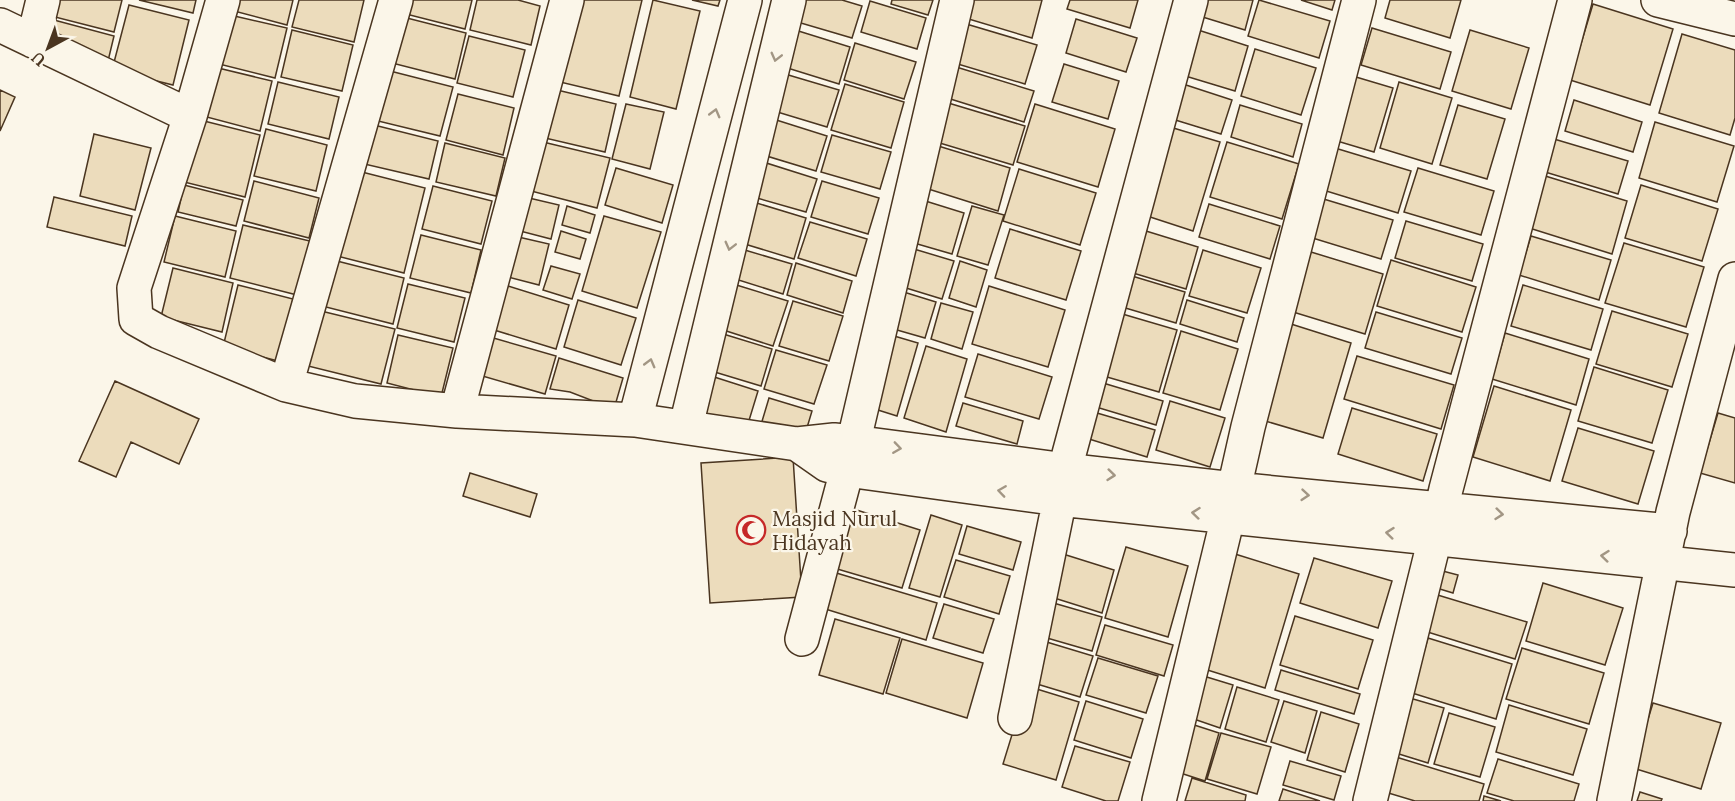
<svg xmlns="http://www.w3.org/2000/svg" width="1735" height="801" viewBox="0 0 1735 801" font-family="Lora,serif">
<rect width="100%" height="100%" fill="#fbf6e9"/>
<path fill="#ecdcbc" stroke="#4a3520" stroke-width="1.5" d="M59,0H122L114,32L55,17Z
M139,0H196L193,13Z
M237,0H293L287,25L234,11Z
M299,0H364L354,42L292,27Z
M405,0H472L465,29L402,13Z
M477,0H518L540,6L531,45L470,30Z
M579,0H642L619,96L560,82Z
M653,0L700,11L676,109L630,97Z
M692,0H720L718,6Z
M800,0H842L862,6L852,38L794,21Z
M892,0H933L928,15L891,4Z
M968,0H1042L1032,38L962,17Z
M1070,0H1138L1130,28L1067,9Z
M1201,0H1253L1245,30L1196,15Z
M1259,0L1330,21L1319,58L1248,36Z
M1301,0H1335L1332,10Z
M1390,0H1461L1450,38L1385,18Z
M870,1L926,18L917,49L861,32Z
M1593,4L1673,29L1650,105L1570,80Z
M129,5L189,20L173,85L112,70Z
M230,15L287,28L275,78L219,64Z
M399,16L466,33L455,79L388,62Z
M1076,19L1137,38L1126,72L1066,53Z
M54,20L114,36L108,61L47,46Z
M963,23L1037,45L1025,84L951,62Z
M1372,28L1451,52L1440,89L1361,65Z
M792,29L850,47L839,84L781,66Z
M1195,29L1248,46L1235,91L1182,75Z
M292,30L353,45L342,91L281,77Z
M1470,30L1529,48L1511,109L1452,91Z
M1682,34L1735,50V118L1730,135L1659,113Z
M469,36L525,50L513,97L457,83Z
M855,43L916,62L904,99L844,80Z
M1255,49L1316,68L1301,115L1241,96Z
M1064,64L1119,81L1108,119L1052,102Z
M953,66L1034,91L1024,122L944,97Z
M214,67L272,81L260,131L203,116Z
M390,71L453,87L440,136L378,121Z
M785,74L839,90L827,127L774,111Z
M1356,77L1393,88L1374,152L1337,141Z
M278,82L339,97L329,139L268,124Z
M1399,82L1452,98L1432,164L1380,148Z
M845,84L904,102L891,148L831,130Z
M1183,84L1232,100L1221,134L1172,119Z
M0,90L15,97L0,131Z
M557,90L616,104L605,152L545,138Z
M458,94L514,108L503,155L446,140Z
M1574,100L1642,122L1633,152L1565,131Z
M945,102L1025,126L1013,165L933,141Z
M626,104L664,112L650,169L612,159Z
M1035,104L1115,129L1098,187L1017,162Z
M1240,105L1302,124L1293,157L1231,137Z
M1458,105L1505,119L1487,179L1440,165Z
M770,118L827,136L816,171L760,154Z
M200,120L260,135L245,197L184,182Z
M1655,122L1734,146L1717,202L1639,178Z
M370,124L438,141L429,179L360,163Z
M1170,127L1220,142L1193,231L1144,215Z
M266,129L327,145L316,191L254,176Z
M94,134L151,148L135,210L80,196Z
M832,135L891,152L880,189L821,172Z
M1554,139L1628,161L1618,194L1545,172Z
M543,142L610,158L597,208L531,191Z
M1227,142L1299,164L1282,219L1210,197Z
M445,143L505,158L496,196L436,182Z
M935,145L1010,168L998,211L922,187Z
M1335,148L1411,171L1398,213L1323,190Z
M760,161L817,179L806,212L750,196Z
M616,168L673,185L662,223L605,205Z
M1418,168L1494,191L1481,235L1404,212Z
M1019,169L1096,193L1080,245L1003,221Z
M354,170L425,188L404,273L333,255Z
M1542,175L1627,201L1612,254L1526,227Z
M254,181L319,198L309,238L244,221Z
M822,181L879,198L868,234L811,217Z
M184,185L243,200L236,226L178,212Z
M1641,185L1718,209L1702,261L1625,238Z
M433,186L492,201L481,244L422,229Z
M54,197L132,216L125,246L47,227Z
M1317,197L1393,220L1381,259L1306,236Z
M529,198L559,205L551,239L520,231Z
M919,199L964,213L952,254L907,241Z
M750,201L806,218L794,259L738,242Z
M1209,204L1280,226L1270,259L1199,237Z
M567,206L595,215L590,233L562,225Z
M972,206L1004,215L988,265L957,256Z
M175,216L236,231L225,277L164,262Z
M604,216L661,232L637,308L582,291Z
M1406,221L1483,244L1472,281L1395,258Z
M810,222L867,239L856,276L798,258Z
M243,225L314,242L301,296L230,278Z
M1010,229L1081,251L1066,300L995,278Z
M561,231L586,239L580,259L555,252Z
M1146,231L1198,247L1186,289L1133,273Z
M421,235L481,250L471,293L410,278Z
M514,236L549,244L539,285L504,276Z
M1531,236L1611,260L1599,300L1519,275Z
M1624,243L1704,267L1686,327L1605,303Z
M904,246L954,261L942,299L893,284Z
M738,248L792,264L783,294L729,277Z
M1203,250L1261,268L1247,313L1189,296Z
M1311,252L1383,274L1365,334L1293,312Z
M333,260L404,278L393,324L322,306Z
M1391,260L1476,287L1462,332L1377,306Z
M960,261L987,270L976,307L949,298Z
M796,263L852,281L843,313L787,295Z
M551,266L580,274L572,299L543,290Z
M173,268L233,283L222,332L161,317Z
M1132,276L1185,292L1176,323L1122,307Z
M730,283L788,301L773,346L717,328Z
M408,284L465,298L454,342L397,328Z
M238,285L293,299L278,361L223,347Z
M1523,285L1603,309L1591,350L1511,326Z
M508,286L569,305L556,349L494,330Z
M989,286L1065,310L1048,367L972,344Z
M894,289L936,302L925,338L883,326Z
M578,300L636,318L621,365L564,347Z
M1187,300L1244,318L1237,342L1180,324Z
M793,301L843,316L829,361L779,346Z
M941,303L973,312L962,349L931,339Z
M321,311L395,329L381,384L308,366Z
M1612,311L1688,334L1672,387L1596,364Z
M1376,312L1462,338L1451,374L1365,348Z
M1119,313L1177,330L1159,392L1100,375Z
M1291,324L1351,343L1323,438L1262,420Z
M1181,331L1238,349L1220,410L1163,393Z
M720,333L772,349L761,386L708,370Z
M884,333L918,343L897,416L862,405Z
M1505,333L1589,359L1576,405L1492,379Z
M398,335L453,348L441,397L387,383Z
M490,337L556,356L545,394L479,375Z
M926,346L967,359L946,432L904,418Z
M776,350L827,365L814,404L764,389Z
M978,354L1052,377L1039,419L965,397Z
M1357,356L1454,385L1441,429L1344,399Z
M559,358L623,378L614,409L570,392L550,389Z
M1594,367L1668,390L1652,443L1578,421Z
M708,375L758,391L747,427L697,412Z
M115,381L199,419L179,464L131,442L116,477L79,461Z
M1103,383L1163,401L1156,425L1096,407Z
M1494,386L1571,410L1550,481L1473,457Z
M769,398L812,411L803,441L760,428Z
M1170,401L1225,418L1210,467L1156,450Z
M963,403L1023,421L1017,444L956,426Z
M1352,408L1437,434L1423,481L1338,454Z
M1097,413L1155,430L1147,457L1089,439Z
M1718,413L1735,418V483L1700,473Z
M1578,428L1654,451L1638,504L1562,481Z
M793,457L802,597L710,603L701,463Z
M470,473L537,494L530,517L463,496Z
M844,506L920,530L902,588L827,566Z
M931,515L962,525L940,597L909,588Z
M967,526L1021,542L1013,570L959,554Z
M1126,547L1188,566L1168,637L1105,618Z
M1063,554L1114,570L1102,613L1051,597Z
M1235,554L1299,574L1265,688L1201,668Z
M1314,558L1392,581L1378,628L1300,603Z
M956,560L1010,576L999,614L944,597Z
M1435,569L1458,575L1453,593L1430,586Z
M833,572L937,603L926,640L822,608Z
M1543,583L1623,608L1605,665L1526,641Z
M1431,593L1527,622L1515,659L1421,630Z
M1050,602L1102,617L1092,651L1040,636Z
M944,604L994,619L983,653L933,638Z
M1295,616L1373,640L1358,689L1280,665Z
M835,619L900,638L883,694L819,675Z
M1105,625L1173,645L1164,676L1096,655Z
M1428,638L1512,664L1496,719L1412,693Z
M902,639L983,663L967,718L886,693Z
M1040,640L1093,656L1080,697L1027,681Z
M1522,648L1604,673L1589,724L1506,699Z
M1098,658L1158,676L1146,713L1086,695Z
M1281,670L1360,694L1354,714L1275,690Z
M1197,674L1233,685L1220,728L1185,716Z
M1027,686L1079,702L1056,780L1003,764Z
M1237,687L1279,700L1266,742L1225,729Z
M1403,696L1444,708L1428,763L1386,750Z
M1086,701L1143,719L1131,758L1074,740Z
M1284,701L1317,711L1305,753L1271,742Z
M1653,703L1721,723L1701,789L1633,768Z
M1509,705L1587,729L1573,775L1496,752Z
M1321,712L1359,724L1345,772L1307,760Z
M1449,713L1495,727L1480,777L1434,764Z
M1185,722L1219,733L1205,781L1171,770Z
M1221,733L1271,747L1257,794L1207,779Z
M1075,746L1130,762L1118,801H1106L1062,787Z
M1396,757L1484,784L1479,801H1415L1385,792Z
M1498,759L1579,784L1574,801H1514L1487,793Z
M1290,761L1341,776L1334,800L1283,785Z
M1192,778L1246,795L1245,801H1185Z
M1283,789L1320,801H1279Z
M1640,792L1662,799L1661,801H1637Z
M1484,796L1501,801H1483Z"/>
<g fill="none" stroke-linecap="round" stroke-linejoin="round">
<g stroke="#4a3520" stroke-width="36">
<path id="minor" d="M223,0L190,116L134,288L136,319L159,332L286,385L355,401L457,411L635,420L797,444L834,440L853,442L1066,470L1234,489L1670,531
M1658,0L1735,19
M0,25L190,116
M33,41L43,0
M286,385L396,0
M457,411L567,0
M635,420L745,0
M686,426L789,0
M797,444L827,465L847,470L1059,499L1735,570
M1234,489L1248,427L1359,0
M802,639L847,470L957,0
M1015,718L1069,454L1191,0
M1159,801L1228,517
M1370,801L1435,538L1446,489L1575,0
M1614,801L1673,512L1735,279"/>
</g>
<use href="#minor" stroke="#fbf6e9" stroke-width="33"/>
</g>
<defs><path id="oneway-chevron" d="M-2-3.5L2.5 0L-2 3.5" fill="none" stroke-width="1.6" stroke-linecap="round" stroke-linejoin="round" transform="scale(1.5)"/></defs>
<g stroke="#a29684">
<use href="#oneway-chevron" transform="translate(776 57) rotate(104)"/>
<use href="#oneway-chevron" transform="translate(715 113) rotate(-75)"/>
<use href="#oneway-chevron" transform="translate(730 246) rotate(104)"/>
<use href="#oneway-chevron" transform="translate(650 363) rotate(-75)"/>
<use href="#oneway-chevron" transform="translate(897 448) rotate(8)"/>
<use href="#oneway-chevron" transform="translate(1111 475) rotate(6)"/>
<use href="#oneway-chevron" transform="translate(1002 491) rotate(-172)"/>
<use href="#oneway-chevron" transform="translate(1305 495) rotate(5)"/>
<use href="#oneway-chevron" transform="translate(1196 513) rotate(-174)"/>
<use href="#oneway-chevron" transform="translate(1499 514) rotate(6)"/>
<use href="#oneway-chevron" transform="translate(1390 533) rotate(-174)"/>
<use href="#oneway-chevron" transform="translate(1605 556) rotate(-174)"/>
</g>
<defs>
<g id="mosque-ring" transform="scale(1.5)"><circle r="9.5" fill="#fbf6e9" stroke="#c62828" stroke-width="1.5"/><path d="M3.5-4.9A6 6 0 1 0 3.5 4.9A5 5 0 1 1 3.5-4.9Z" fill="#c62828"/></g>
</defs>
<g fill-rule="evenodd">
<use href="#mosque-ring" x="751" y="530"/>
</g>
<g text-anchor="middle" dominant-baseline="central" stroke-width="4.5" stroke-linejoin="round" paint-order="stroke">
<g font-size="21" fill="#4a3520" stroke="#fbf6e9" text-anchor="start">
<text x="772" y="518">Masjid Nurul<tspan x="772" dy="24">Hidayah</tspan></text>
</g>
</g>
<g transform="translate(48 48) rotate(221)" stroke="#fbf6e9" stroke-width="4.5" paint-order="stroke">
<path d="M0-4.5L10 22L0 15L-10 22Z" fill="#4a3520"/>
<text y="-9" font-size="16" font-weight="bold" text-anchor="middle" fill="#4a3520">U</text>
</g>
</svg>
